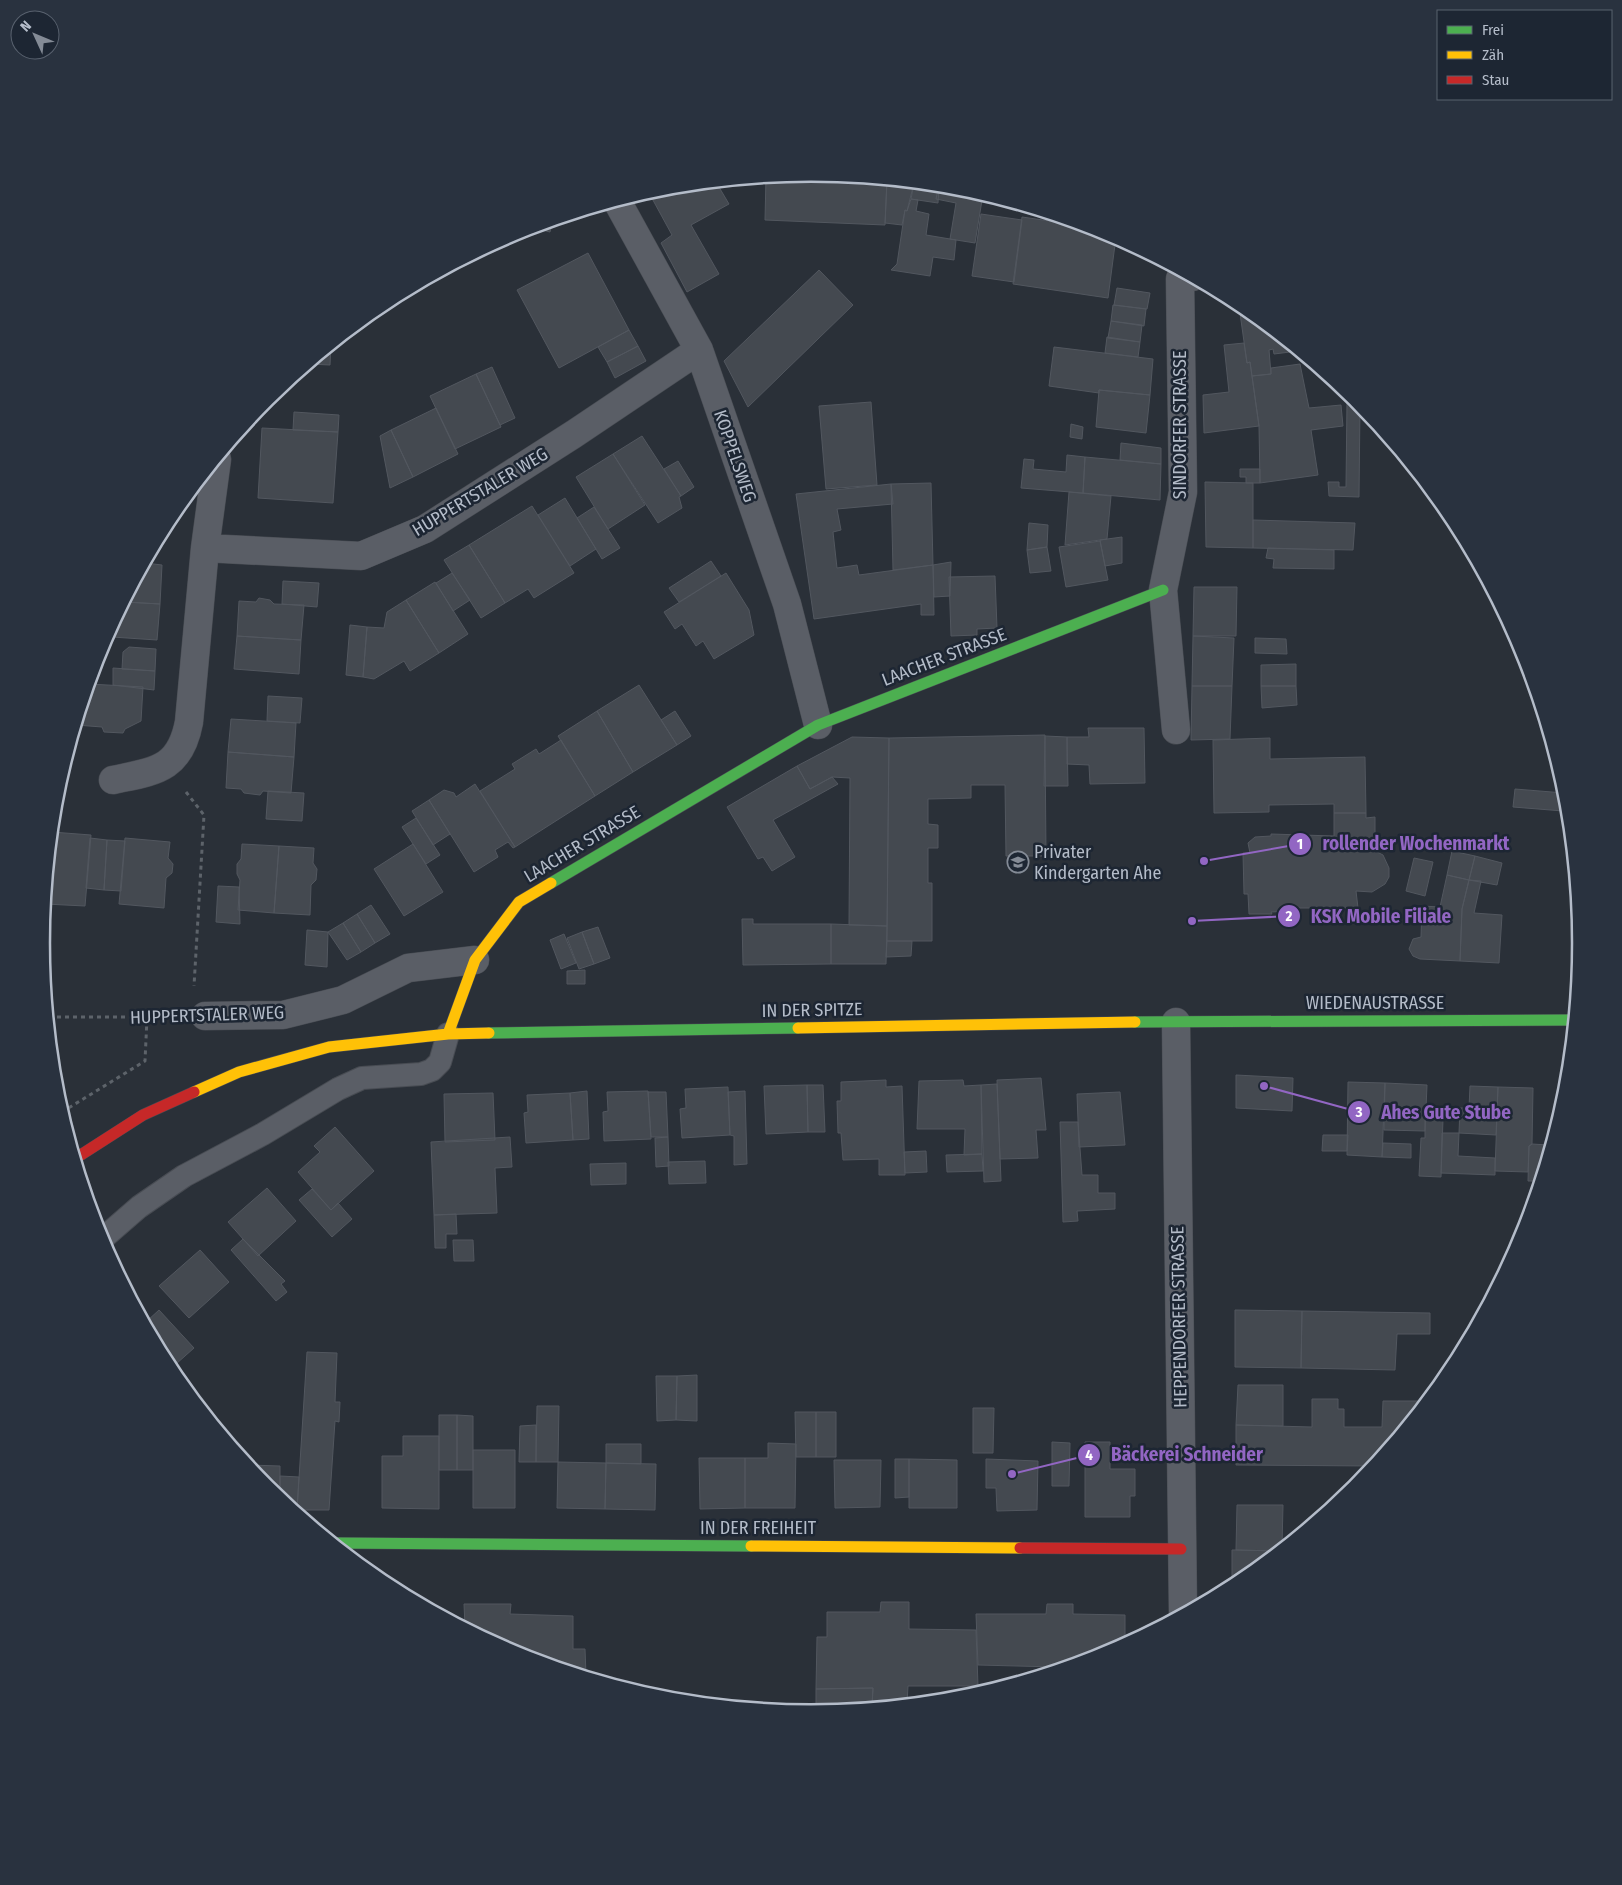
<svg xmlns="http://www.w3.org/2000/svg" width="1622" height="1885" viewBox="0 0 1622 1885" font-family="'Fira Sans Condensed',sans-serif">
<rect width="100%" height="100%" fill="#2a3038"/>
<path fill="#444950" stroke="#52575f" d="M811,173L887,180L885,225L765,220L766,177Z
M887,180L914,183L907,211L905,210L902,225L885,223Z
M716,182L729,204L691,225L719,274L687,292L661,243L672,235L648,191L661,187Z
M914,183L939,185L938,203L911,199Z
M939,185L961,188L983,194L975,243L950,239L956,203L936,199Z
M911,199L918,200L916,211L929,214L926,235L956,240L954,260L933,257L930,276L891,270L897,264L905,210L907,211Z
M981,214L1022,220L1014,282L972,276Z
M1022,217L1092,227L1116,237L1108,298L1013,284Z
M553,220L550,232L534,228L535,226Z
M588,253L629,330L559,368L517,290Z
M819,270L853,305L748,407L724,361Z
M1117,288L1150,293L1147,309L1114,305Z
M1113,305L1146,309L1144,326L1111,321Z
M1239,306H1243L1298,351L1274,354L1273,349L1269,350L1271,374L1252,376L1250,362L1247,363Z
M1111,321L1142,325L1140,342L1108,338Z
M629,330L638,346L607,362L598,347Z
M1107,337L1140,342L1138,357L1105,353Z
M1244,343L1247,363L1250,362L1259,426L1204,433L1203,395L1229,392L1224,345Z
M331,345L330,365L309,364Z
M638,346L646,361L615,378L607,362Z
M1054,347L1153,359L1150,395L1099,390V393L1049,386Z
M1300,364L1309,408L1341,405L1343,426L1311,430L1318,475L1260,483L1259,426L1252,376L1271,374V368Z
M492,367L515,418L500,425L476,374Z
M476,374L501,427L455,449L430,396Z
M1344,389L1360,404L1359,497L1329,496L1328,482H1339V487H1346L1347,401Z
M1099,390L1150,395L1146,433L1096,427Z
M871,402L877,485L826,489L819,406Z
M436,408L458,454L413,477L391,430Z
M294,412L339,415L338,432L293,430Z
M1071,424L1083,427L1082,439L1070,437Z
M262,428L338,432L333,503L258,498Z
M391,430L413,477L390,488L380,436Z
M642,436L681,496L679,497L682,508L658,523L613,454Z
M1121,443L1161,448V464L1120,460Z
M613,454L645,505L608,529L576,477Z
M1067,455L1085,457L1083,493L1021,488L1024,459L1034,460L1033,469L1066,472Z
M1085,457L1161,464L1160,500L1083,493Z
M678,461L694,487L681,496L664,469Z
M1240,469H1260V483H1246V477H1240Z
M1205,482L1253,483V548L1206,547Z
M931,483L933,565L893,570L891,484Z
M891,484L893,504L837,509L841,530L833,532L837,568L857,565L859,575L933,565L934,615H921V604L814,619L796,494Z
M1069,492L1111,496L1107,539L1065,545Z
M565,498L596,549L570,566L538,515Z
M532,506L574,573L534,598L528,589L505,603L469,545Z
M594,507L620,548L602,559L577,518Z
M1253,520L1355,523L1353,550L1253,548Z
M1029,523L1048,525L1047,547L1027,550Z
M1122,537V563L1105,566L1100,540Z
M1100,541L1108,580L1066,587L1059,547Z
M469,545L505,603L481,618L444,560Z
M1047,547L1051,571L1030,573L1027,550Z
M1268,548L1334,550V569L1273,568L1274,559L1266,558Z
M711,561L721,576L679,602L669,588Z
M951,562L950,596L934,597L933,565Z
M145,563L162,565L160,604L125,602Z
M452,573L470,600L453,611L436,583Z
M726,573L749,610L754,635L714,659L703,641L696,646L682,624L675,629L664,612Z
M995,576L997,628L977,629V635L951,636L949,577Z
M283,581L319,583L317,607L282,604Z
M435,582L468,634L439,653L406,600Z
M1194,587H1237L1236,636H1193Z
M259,598L270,600L274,604L304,605L301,640L237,636L239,601L256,602Z
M406,600L439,653L410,671L404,661L374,679L363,677L367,627L384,628L387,612Z
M125,602L160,604L157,640L112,637L107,642H103Z
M350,625L367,627L363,677L346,675Z
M237,636L301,640L299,674L234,669Z
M1193,636L1234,638L1232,686H1192Z
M1255,638L1286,639L1287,654L1255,653Z
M129,647L156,649L155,671L122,669L123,652Z
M1296,664V686H1261V665Z
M113,668L155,671L154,690L113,685Z
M89,684L143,687L141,721L125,729L123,733L104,732L102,727L76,725Z
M639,685L677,745L633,772L597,711Z
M1192,686H1232L1230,739L1191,740Z
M1261,686H1296L1297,705L1262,708Z
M268,696L302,698L300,723L267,721Z
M597,711L633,772L595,796L558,736Z
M675,711L691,736L677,745L661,720Z
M231,719L296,723L294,757L228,752Z
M1088,728H1144L1145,783L1090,784L1089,765L1067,764V737H1089Z
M1045,735L1046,856H1006L1005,785H971V798L928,799V824L938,825V848H928V883H932V941H887L889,738Z
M1045,736L1067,737L1068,786H1044Z
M852,737L889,738L887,926L849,925L850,778L832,777L810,789L797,766Z
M1270,738V759L1365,757L1366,813H1334V804L1269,805V812L1214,813L1213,740Z
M561,740L595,796L515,847L480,791L515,769L512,764L536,749L539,754Z
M228,752L294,757L291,793L263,791L260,795L244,793L241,789L226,788Z
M797,766L810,789L832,777L838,784L773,820L795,857L772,871L763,857L758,859L727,807Z
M475,784L515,847L513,848L508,842L495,850L498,857L474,872L429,800L444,790L454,793L456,797Z
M1515,789L1564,793L1563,811L1513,807Z
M268,791L304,793L302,821L266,819Z
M429,800L450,834L433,845L412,811Z
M1334,813H1366V818L1375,817V851L1383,855L1389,868V877L1385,884L1372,892L1356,891L1358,908H1291L1290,911L1271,912L1272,914H1249L1248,894H1244L1243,853H1250L1248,843L1255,837L1271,836V834L1334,836Z
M416,818L440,855L426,864L402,827Z
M52,832L91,835L85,906L45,904Z
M90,838L107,840L104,890L86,888Z
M125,838L170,842L168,858L173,864L172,873L166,878L164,908L119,904Z
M107,840L125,841L121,891L104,890Z
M242,844L279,846L274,913L238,910L240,880L237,874V864L241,859Z
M413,844L443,892L404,916L374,869Z
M279,846L314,848L313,863L317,869L316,880L311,885L310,915L274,913Z
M1452,851L1475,856L1469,880L1447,875Z
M1475,856L1502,863L1497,885L1469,880Z
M1414,858L1433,862L1425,896L1406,891Z
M1447,875L1469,880L1462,909L1460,961L1420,959L1413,956L1409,949L1413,939L1421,937L1422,906L1440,907Z
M1469,880L1481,881L1474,913L1502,915L1499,963L1460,961L1462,909Z
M218,886L239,887L240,924L216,922Z
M371,905L390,934L375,943L357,914Z
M357,914L375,943L361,952L343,923Z
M742,919H753V924H831V964L743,965Z
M343,923L361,952L347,960L328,932Z
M831,924L887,926L886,964H831Z
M598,927L610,958L594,964L582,932Z
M307,930L328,932L327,967L305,965Z
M582,932L594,964L579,969L567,938Z
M564,934L576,963L561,969L550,940Z
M887,941H912L911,956L886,957Z
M585,970V984H567V971Z
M1236,1075L1293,1078L1292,1111L1236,1108Z
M1041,1078L1046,1130H1036L1038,1158L1000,1159L997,1080Z
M886,1080V1087L902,1086L905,1175H879V1159L843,1160L841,1133H838L837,1101H841V1082Z
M963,1080L964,1086L981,1085L982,1154L964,1155L965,1129H917L919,1081Z
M1348,1082L1385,1083L1382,1157L1347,1155Z
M1385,1083L1427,1085L1425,1131L1384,1130Z
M997,1084L1001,1181L984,1182L981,1085Z
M807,1085H823L825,1132H808Z
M807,1085L808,1132L766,1134L764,1086Z
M1470,1086L1498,1087L1496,1135L1459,1133L1460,1108H1469Z
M728,1087L730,1135L682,1138L680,1109L686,1108L685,1089Z
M1498,1087L1533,1088L1532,1144L1529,1146L1528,1172L1495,1171Z
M587,1091L589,1139L573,1140L570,1093Z
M648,1091L651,1139L604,1141L603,1112L608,1111L607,1092Z
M745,1091L747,1164L734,1165V1136L730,1135L728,1092Z
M648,1092H666L668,1137H651Z
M1120,1092L1125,1145L1079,1147L1077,1094Z
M493,1093L495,1140L445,1142L444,1094Z
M570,1093L573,1140L526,1143L524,1113L528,1112L527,1095Z
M1425,1119H1443L1441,1177L1419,1176L1421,1138H1425Z
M1060,1122H1078L1082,1175H1098V1193H1115V1209L1077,1211L1078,1221L1063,1222Z
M335,1127L374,1171L331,1210L298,1172L320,1152L314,1146Z
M1442,1133H1459L1458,1156L1495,1158V1175L1441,1173Z
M1323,1135H1348L1347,1151H1322Z
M510,1137L512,1167L495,1168L497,1213L434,1215L431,1142Z
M668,1137L669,1166L656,1167L655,1138Z
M1383,1143L1411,1144V1158L1382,1157Z
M1532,1144L1548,1145L1539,1181H1528L1529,1146Z
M926,1151L927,1172L905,1173L904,1152Z
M982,1154L983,1171L947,1172L946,1155Z
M705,1161L706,1183L669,1184L668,1162Z
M626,1163V1184L591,1185L590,1164Z
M267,1188L296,1221L258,1256L228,1222Z
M312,1189L331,1210L338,1203L352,1219L332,1237L299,1200Z
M456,1214L457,1234H446V1248H435L434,1215Z
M243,1239L285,1281L281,1284L287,1292L276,1301L231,1250Z
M453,1240H473L474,1261H454Z
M200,1250L229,1282L189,1318L159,1286Z
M159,1310L194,1348L176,1364L156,1341L161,1336L147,1321Z
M1235,1310L1302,1311L1301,1368L1235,1367Z
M1302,1311L1430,1313V1334H1397L1395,1370L1301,1368Z
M141,1314L161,1336L156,1342Z
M307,1352L337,1353L335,1402H340L339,1422L335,1421L329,1510H297Z
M697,1375V1421L676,1420L677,1376Z
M656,1376H677L676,1420L657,1421Z
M1238,1385H1283V1426L1236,1425Z
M1312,1399H1338V1409H1344V1427H1382L1383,1401H1425L1372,1466L1236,1465V1425L1312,1427Z
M537,1406H559L558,1462H536Z
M973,1408H994L993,1453H973Z
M795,1412H816V1457H796Z
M816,1412H836V1457H816Z
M439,1415H457V1470H439Z
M457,1415L473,1416V1470H457Z
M536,1425V1462H519L520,1426Z
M403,1436H439V1509L382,1508V1456H403Z
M1052,1442L1070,1443L1069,1486H1052Z
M1085,1442H1110V1469H1135V1496H1130V1517H1085Z
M768,1443L796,1444L795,1508H745V1458H768Z
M606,1444H641V1464L606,1463Z
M473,1450H515V1508H473Z
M699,1458H745V1508L700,1509Z
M895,1459H909V1497L895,1498Z
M909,1459L957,1460V1508H909Z
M986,1459L1038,1461L1037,1510L997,1511L996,1488H986Z
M834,1460H881L880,1507L835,1508Z
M558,1462L606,1463L605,1509L557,1508Z
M606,1463L656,1464L655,1510L605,1509Z
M249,1465L280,1466V1498L267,1487Z
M280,1476L299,1477L297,1510L280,1498Z
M1237,1505H1283L1282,1547L1277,1551L1236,1550Z
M1232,1550H1236L1277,1551L1241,1580H1232Z
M881,1602H909V1629L976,1630L978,1686H908L907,1703L872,1706L873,1688L816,1689L817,1637H827V1612H880Z
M464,1604H511L510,1614L573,1616V1649H585L586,1675L516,1654L465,1626Z
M1047,1604H1073V1614L1125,1615V1643L1105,1654L1056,1669V1667L978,1665L976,1614H1046Z
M873,1688L872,1706L811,1712L792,1710L816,1711V1689Z"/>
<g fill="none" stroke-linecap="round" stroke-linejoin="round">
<g stroke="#484c53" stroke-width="24">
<path id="lane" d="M101,1240L139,1207L184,1176L263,1134L338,1089L362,1078L421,1074L432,1070L440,1062L448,1034"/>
</g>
<g stroke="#484c53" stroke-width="29">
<path id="street" d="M617,201L699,350L787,604L818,725
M205,548L361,556L425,529L574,434L699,350
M1176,730L1163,590L1183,492L1180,279L1192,277
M113,780C155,771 180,770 189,722L205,548L217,459
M205,1016L283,1015L343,1000L408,968L475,960
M1176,1022L1183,1612"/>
</g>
<g stroke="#484c53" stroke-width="12">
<path id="fast" d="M551,883L818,725L1163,590
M1135,1022L1573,1020
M489,1033L798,1028
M335,1543L751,1546"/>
</g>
<g stroke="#484c53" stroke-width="12">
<path id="slow" d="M798,1028L1135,1022
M448,1034L475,960L519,902L551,883
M194,1092L239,1072L329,1047L448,1034L489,1033
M751,1546L1020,1548"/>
</g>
<g stroke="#484c53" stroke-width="12">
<path id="jam" d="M76,1158L143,1115L194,1092
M1020,1548L1181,1549"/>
</g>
<path stroke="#5d636a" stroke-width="3" stroke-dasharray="4 4" stroke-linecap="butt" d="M186,792L204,815L194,986
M49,1017H174
M62,1112L145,1061L147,1018
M924,1700L948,1695L953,1698"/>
<use href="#lane" stroke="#5a5e66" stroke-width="22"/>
<use href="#street" stroke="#5a5e66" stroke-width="28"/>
<use href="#fast" stroke="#4caf50" stroke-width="11"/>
<use href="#slow" stroke="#ffc107" stroke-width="11"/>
<use href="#jam" stroke="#c62828" stroke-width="11"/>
</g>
<defs>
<g id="school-ring" transform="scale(1.125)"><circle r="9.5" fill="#1d2633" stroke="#848b96" stroke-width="1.5"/><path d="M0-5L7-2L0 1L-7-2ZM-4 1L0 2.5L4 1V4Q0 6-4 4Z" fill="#848b96"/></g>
</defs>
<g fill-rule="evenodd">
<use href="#school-ring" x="1018" y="862"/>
</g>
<g text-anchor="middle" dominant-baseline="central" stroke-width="5" stroke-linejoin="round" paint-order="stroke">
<g font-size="18" fill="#b4bcc9" stroke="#1d2633">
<text transform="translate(1180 425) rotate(-90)">SINDORFER STRASSE</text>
<text transform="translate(735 456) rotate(71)">KOPPELSWEG</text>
<text transform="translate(480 492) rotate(-31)">HUPPERTSTALER WEG</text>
<text transform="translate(944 657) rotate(-21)">LAACHER STRASSE</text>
<text transform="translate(582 844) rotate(-31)">LAACHER STRASSE</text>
<text x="1375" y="1003">WIEDENAUSTRASSE</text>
<text transform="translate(812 1010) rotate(-1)">IN DER SPITZE</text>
<text transform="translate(207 1015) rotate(-2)">HUPPERTSTALER WEG</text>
<text transform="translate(1179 1317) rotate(-91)">HEPPENDORFER STRASSE</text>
<text x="758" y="1528">IN DER FREIHEIT</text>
</g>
<g font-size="18" fill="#b4bcc9" stroke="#1d2633" text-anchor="start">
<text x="1034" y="852">Privater<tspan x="1034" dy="21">Kindergarten Ahe</tspan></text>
</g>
</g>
<path d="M0 0H1622V1885H0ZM50 943a761 761 0 1 1 1522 0a761 761 0 1 1-1522 0Z" fill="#29323f" fill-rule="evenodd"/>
<path fill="none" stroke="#b4bcc9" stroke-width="2.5" d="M50 943a761 761 0 1 1 1522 0a761 761 0 1 1-1522 0Z"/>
<path fill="none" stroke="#9266c3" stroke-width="2" d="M1204 861L1300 844M1192 921L1289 916M1264 1086L1359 1112M1012 1474L1089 1455"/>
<g fill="#9266c3" stroke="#1d2633" stroke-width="2">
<circle cx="1204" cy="861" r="5"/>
<circle cx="1192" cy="921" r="5"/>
<circle cx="1264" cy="1086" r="5"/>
<circle cx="1012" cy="1474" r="5"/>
<circle cx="1300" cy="844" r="12"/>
<circle cx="1289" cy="916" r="12"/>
<circle cx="1359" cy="1112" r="12"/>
<circle cx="1089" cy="1455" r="12"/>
</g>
<g font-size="15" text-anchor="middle" font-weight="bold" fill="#fff">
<text x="1300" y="849">1</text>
<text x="1289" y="921">2</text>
<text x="1359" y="1117">3</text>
<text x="1089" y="1460">4</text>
</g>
<g font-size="19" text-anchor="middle" font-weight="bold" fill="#9266c3" stroke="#1d2633" stroke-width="5" stroke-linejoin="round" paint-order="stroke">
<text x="1416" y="850">rollender Wochenmarkt</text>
<text x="1381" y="923">KSK Mobile Filiale</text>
<text x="1446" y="1119">Ahes Gute Stube</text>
<text x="1187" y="1461">Bäckerei Schneider</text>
</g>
<rect x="1437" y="10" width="175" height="90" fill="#1d2633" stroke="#59626f"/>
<rect x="1447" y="26" width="25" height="8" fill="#4caf50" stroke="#59626f"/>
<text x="1482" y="35" font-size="15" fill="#b4bcc9">Frei</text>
<rect x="1447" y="51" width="25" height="8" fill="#ffc107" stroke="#59626f"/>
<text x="1482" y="60" font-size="15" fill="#b4bcc9">Zäh</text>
<rect x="1447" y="76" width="25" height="8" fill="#c62828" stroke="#59626f"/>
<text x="1482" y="85" font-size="15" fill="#b4bcc9">Stau</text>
<g transform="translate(35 35) rotate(314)"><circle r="24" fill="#1d2633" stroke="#59626f"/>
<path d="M0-4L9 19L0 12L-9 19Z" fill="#848b96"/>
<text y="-8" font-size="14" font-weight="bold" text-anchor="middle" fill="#b4bcc9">N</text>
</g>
</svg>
